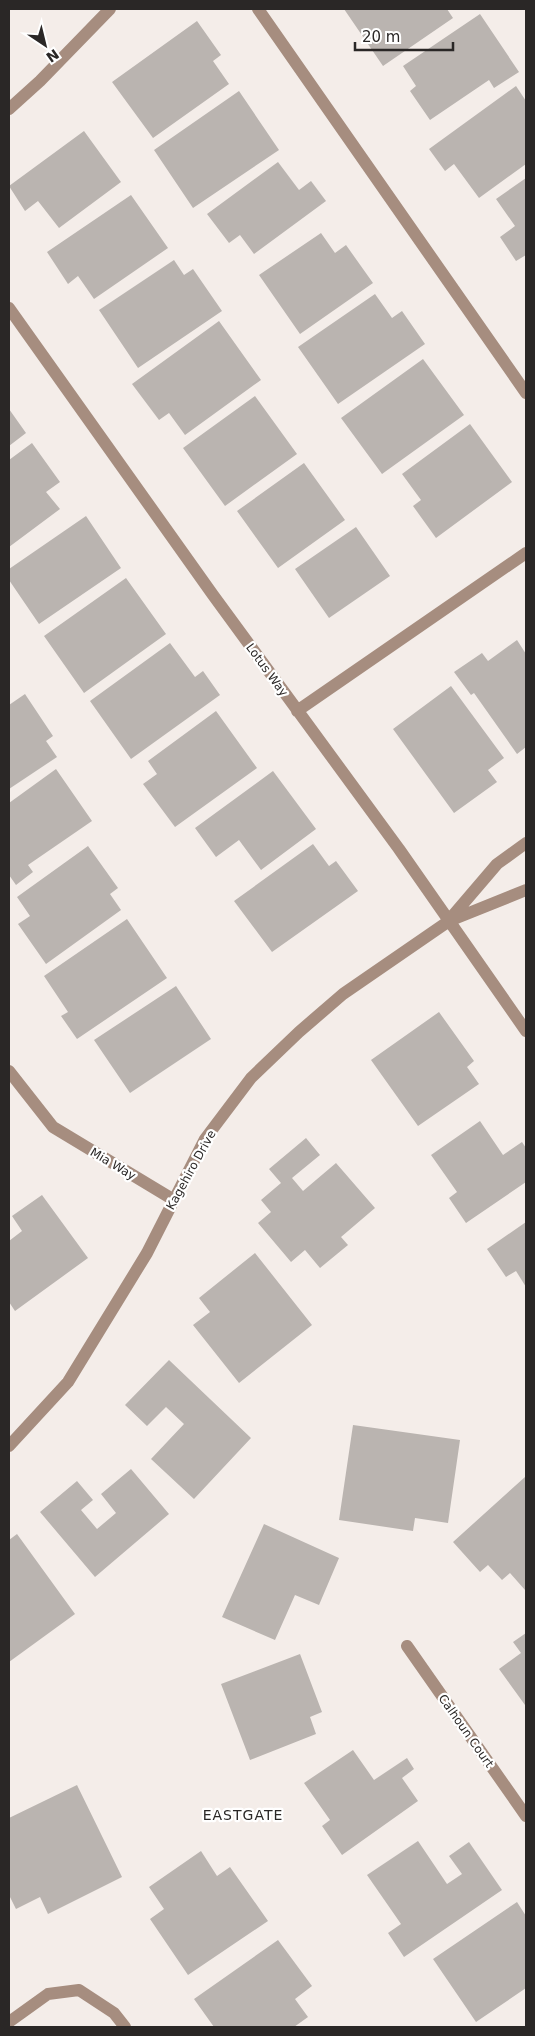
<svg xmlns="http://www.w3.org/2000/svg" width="535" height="2036" viewBox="0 0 535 2036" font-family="'DejaVu Sans',sans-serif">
<rect width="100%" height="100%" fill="#f4ede9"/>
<path fill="#bab4b0" d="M344,9H447L453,18L383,66Z
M480,14L519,72L494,88L489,80L430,120L410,91L416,86L403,66Z
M197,21L221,55L213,61L229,84L153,138L112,82Z
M516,86L526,101V164L479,198L454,164L445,171L429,149Z
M239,91L279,150L193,208L154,150Z
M84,131L121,182L59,228L38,201L25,211L9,186Z
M278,162L299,190L311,181L326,201L254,254L240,235L229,243L207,214Z
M526,178V255L516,261L500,237L515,226L496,199Z
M131,195L168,248L94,299L78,276L68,284L47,252Z
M321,233L335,253L346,245L373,283L300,334L259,275Z
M174,260L184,275L193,269L222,311L138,368L99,310Z
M375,294L392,318L402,311L425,344L338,404L298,347Z
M219,321L261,380L185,435L169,413L159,420L132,384Z
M423,359L464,415L382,474L341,418Z
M255,396L297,454L225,506L183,448Z
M9,409L26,433L9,446Z
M470,424L512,482L436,538L413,506L421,500L402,474Z
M32,443L60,482L46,492L60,509L9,547V460Z
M304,463L345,520L278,568L237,511Z
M86,516L121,568L39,624L9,580V569Z
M356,527L390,576L329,618L295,569Z
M126,578L166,634L84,693L44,636Z
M517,640L526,654V747L517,754L474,693L471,695L454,672L482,653L488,661Z
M170,643L195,677L203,671L220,695L131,759L90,701Z
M451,686L504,758L488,770L497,782L454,813L393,729Z
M25,694L53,736L46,741L57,757L9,789V705Z
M216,711L257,768L175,827L143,784L157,774L148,761Z
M56,769L92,821L28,865L33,872L16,885L9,875V803Z
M273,771L316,829L261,870L239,840L216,857L195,828Z
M313,844L329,866L336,861L358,891L272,952L234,901Z
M88,846L118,888L110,894L121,910L46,964L18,924L30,916L17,897Z
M127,919L167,978L77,1039L61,1016L68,1012L44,976Z
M176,986L211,1039L130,1093L94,1040Z
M439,1012L474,1061L467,1067L479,1084L418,1126L371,1060Z
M480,1121L503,1155L522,1142L526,1148V1182L466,1223L449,1198L457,1192L431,1155Z
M306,1138L320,1155L292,1178L303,1191L336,1163L375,1208L341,1237L348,1245L320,1268L305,1250L291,1262L258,1223L271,1212L261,1200L281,1183L269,1169Z
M42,1195L88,1258L15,1311L9,1302V1241L22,1231L12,1216Z
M526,1222V1287L516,1271L506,1277L487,1249Z
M255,1253L312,1325L239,1383L193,1325L210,1312L199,1298Z
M169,1360L251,1438L194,1499L151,1459L184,1424L166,1407L147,1426L125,1405Z
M353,1425L460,1440L448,1523L415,1518L413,1531L339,1520Z
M131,1469L169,1514L95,1577L40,1512L77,1481L93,1500L81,1510L97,1529L116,1513L101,1494Z
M525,1477L526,1479L525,1590L510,1573L502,1580L488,1565L480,1572L453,1542Z
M264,1524L339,1558L319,1605L295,1595L275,1640L222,1617Z
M17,1534L75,1614L9,1662V1540Z
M526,1633V1704L525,1705L499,1669L521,1653L513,1642Z
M300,1654L322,1712L310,1717L316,1734L250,1760L221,1684Z
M353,1750L374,1780L407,1758L414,1769L402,1778L418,1801L342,1855L322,1826L330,1820L304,1783Z
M77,1785L122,1877L48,1914L40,1897L16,1909L9,1895V1818Z
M418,1841L447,1884L462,1874L449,1856L469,1842L502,1890L404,1957L388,1933L401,1924L367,1875Z
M201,1851L217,1876L230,1867L268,1921L188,1975L150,1919L164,1909L149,1887Z
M517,1902L526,1916V1988L476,2022L433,1959Z
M278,1940L312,1986L295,1999L308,2017L294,2027H214L194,1999Z"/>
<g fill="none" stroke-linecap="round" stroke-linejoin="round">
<path stroke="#a68d7f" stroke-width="12" d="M258,9L526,393
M9,109L40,81L110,9
M9,308L213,595L399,849L526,1031
M297,711L526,553
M450,919L497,864L526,843
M9,1071L53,1127L174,1200
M9,1446L68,1382L147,1253L205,1139L251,1078L299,1032L343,994L449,921L526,890
M407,1646L526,1816
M9,2022L48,1994L79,1990L114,2013L125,2027"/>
</g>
<g text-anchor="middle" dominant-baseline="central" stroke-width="4.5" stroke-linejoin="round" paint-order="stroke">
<g font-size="12" fill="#2a2726" stroke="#fff">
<text transform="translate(267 670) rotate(54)">Lotus Way</text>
<text transform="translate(113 1164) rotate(31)">Mia Way</text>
<text transform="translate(191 1170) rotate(-61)">Kagehiro Drive</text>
<text transform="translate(466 1731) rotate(55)">Calhoun Court</text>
</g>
<g font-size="14" letter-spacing="1" fill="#2a2726" stroke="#fff">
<text x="243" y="1815">EASTGATE</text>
</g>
</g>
<rect width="535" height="2036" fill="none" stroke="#2a2726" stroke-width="20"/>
<g transform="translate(45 45) rotate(145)" stroke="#ffffff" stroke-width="4" paint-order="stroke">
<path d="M0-4L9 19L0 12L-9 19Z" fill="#2a2726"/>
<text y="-8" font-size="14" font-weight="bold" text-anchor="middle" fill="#2a2726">N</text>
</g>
<path d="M355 42v8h98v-8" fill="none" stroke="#2a2726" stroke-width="2.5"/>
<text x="362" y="42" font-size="15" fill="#2a2726" stroke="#ffffff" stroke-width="4" paint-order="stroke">20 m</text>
</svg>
